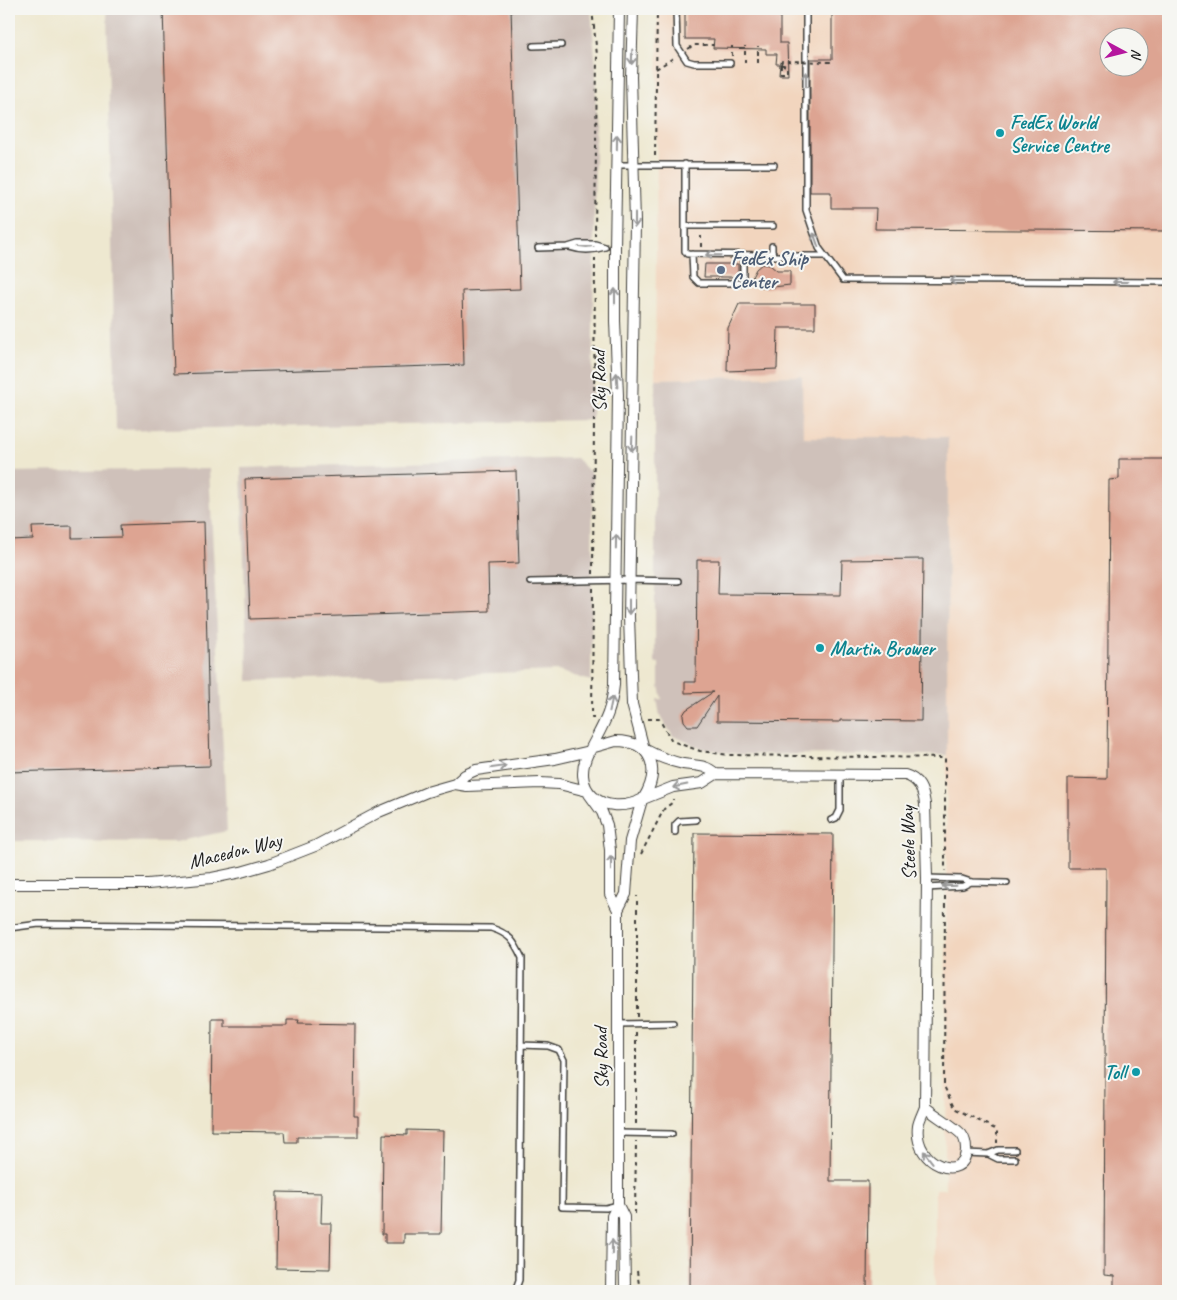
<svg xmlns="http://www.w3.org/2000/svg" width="1177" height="1300" viewBox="0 0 1177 1300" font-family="Caveat,sans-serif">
<rect width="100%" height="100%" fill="#f6f6f2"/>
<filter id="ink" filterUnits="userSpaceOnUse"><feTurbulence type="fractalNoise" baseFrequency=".02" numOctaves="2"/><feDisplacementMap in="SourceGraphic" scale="10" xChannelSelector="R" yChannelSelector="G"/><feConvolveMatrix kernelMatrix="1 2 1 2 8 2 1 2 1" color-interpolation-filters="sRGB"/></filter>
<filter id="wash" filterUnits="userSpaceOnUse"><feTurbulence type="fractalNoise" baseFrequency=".0096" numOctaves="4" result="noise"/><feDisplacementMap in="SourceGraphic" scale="20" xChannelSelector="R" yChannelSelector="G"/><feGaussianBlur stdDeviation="1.12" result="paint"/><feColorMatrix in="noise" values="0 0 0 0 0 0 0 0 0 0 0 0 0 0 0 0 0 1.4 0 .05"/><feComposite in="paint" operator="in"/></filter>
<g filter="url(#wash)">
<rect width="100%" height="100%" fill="#eee8d0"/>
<path fill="#f2d5be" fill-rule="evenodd" d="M658,9H1168V1291H935V1189H945L948,437H802V376L655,379ZM1110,38H1140V68H1110Z"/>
<path fill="#cfc1ba" d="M107,9H591L596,68L592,420L116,430Z
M802,376L803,437H948L947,755L739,754L704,749L673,736L660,716L657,699H662L659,686V663H655V379Z
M576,458L593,475L591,681L558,671L248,681L241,468Z
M209,469L227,831L176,842L9,841V472Z"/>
<g id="blocks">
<path fill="#dda492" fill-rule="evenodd" d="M163,9H511L520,289L462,291L464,365L174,374Z
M685,9H780V43H787L788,75H779L780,64H776L777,54H766V49L713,48L714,39H685Z
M832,9H1168V231L875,229L876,208H831V192H810V59H832ZM1110,38H1140V68H1110Z
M705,264H738V277H704Z
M762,264L770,265L777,271H790V285L765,288L759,286L752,277L756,269Z
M739,304H815V328H778L777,369L727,371L728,328Z
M1119,459H1168V1291H1114V1276L1104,1275L1106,868H1068V778L1107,779L1109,480L1119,479Z
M516,471L519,563L488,564L489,611L250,619L245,479Z
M204,522L210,766L9,772V540L33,539L32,527L72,526V538L121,537L120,525Z
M923,559L921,721L840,720V722L717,721V696L697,726H688L684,721L683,715L686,710L713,692L685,693V682H696L697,560H719L718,594L841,595L842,560Z
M694,833L833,834L830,1181H868L867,1291H690Z
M212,1019H224V1026H287V1020H299L298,1023L355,1024L354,1116H358V1137H297V1142H285L284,1132L211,1131Z
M407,1130L443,1131L441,1234H404V1243H385V1234H382L383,1134L407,1135Z
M277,1192L322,1193L321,1223H331L330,1269L276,1268Z"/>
</g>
</g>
<g filter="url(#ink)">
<use href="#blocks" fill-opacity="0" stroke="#3c3b37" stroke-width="1"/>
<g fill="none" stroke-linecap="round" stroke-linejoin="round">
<g stroke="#3c3b37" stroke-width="8">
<path id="service" d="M676,9L677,46L687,61L694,63H730
M806,9V210L819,248L843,280L1168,282
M533,46L561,45
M685,164V251L687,254L766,255L772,252V246
M617,165H774
M685,226H773
M569,247C581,251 592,251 605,247
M538,248L568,247L578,244H595L605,247
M772,252L775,256H825
M692,254L693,277L699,283H743V255
M530,582L629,580L678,581
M831,820L836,818L840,810V775
M675,832V825L679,821L696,820
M927,878L962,879L971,882L1007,883
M926,888L963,886L971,882
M9,928L39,924L491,928C510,934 514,941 522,958L519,1280L515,1291
M618,1024L673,1023
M521,1045L548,1046L559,1050L564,1060L562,1207L606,1208L618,1205
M618,1133L672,1134
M966,1153L988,1154L998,1150H1015
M988,1154L998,1159H1015"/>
</g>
<g stroke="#3c3b37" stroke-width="12">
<path id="minor" d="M633,9L631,77L635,222L629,617L632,704L644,749
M616,741C653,741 661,771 643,799C604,819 566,789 591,748Z
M591,748C604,723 611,713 614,685L618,395L615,321V248L619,9
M646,750C657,756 670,761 683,764C697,766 705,764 716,774
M455,784L467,786L540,783L559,784L587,791
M589,794L602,812L607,825L610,850V894L618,910V1205L624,1217L625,1291
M643,799L673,787L702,783L716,774L905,775C919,779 923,790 925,804L927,878L925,1107C923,1113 919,1120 918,1126C913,1166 965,1183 966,1150C966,1145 965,1139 962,1135C957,1128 933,1114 925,1107
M9,884H148L212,878L241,872L269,864L315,846L379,812L427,792L455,784L465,775L476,770L555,759L590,751
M618,910L626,894L630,841L642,800
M611,1291L612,1216L618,1205"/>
</g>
<path stroke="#3c3b37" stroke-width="2" stroke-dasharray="4 4" stroke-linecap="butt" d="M592,9L597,55L595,236
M688,49L694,45H714
M732,56V46
M745,63V46
M758,63V46
M781,64V73H787V66L783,65V64
M656,69L675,57
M655,156L657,9
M701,247V236
M593,574L595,258
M593,588L592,718H595
M648,719H659L672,741L700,751L729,755L945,758V871
M641,854L664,809L673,802V799
M945,896L944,1086L954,1108L997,1130V1143
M637,1017V896
M636,1124V1031
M635,1214L636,1141
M637,1271L640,1291"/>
<use href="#service" stroke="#fff" stroke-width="5"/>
<use href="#minor" stroke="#fff" stroke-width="10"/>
<path stroke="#3c3b37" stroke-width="2" stroke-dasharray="4 4" stroke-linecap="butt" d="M781,64L782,61L832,62"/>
</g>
<defs><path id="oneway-shaft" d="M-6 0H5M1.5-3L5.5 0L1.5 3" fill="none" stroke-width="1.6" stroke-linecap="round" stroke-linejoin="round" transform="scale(1.25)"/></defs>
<g stroke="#999">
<use href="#oneway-shaft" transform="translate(632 57) rotate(92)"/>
<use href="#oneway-shaft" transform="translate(806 79) rotate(-90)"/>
<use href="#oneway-shaft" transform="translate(617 142) rotate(-89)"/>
<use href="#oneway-shaft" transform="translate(635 220) rotate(90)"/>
<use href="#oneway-shaft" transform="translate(816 240) rotate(-109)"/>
<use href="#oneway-shaft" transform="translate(713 255) rotate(-179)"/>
<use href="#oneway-shaft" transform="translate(957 281) rotate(-180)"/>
<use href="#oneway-shaft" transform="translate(1120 282) rotate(-180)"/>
<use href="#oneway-shaft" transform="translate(615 296) rotate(-90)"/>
<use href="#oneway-shaft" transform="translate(617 380) rotate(-93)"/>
<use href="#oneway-shaft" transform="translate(632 444) rotate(92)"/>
<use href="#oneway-shaft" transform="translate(616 542) rotate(-89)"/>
<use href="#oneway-shaft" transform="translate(629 607) rotate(90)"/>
<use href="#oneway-shaft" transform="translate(611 704) rotate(-78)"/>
<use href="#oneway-shaft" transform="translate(499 767) rotate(-8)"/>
<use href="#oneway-shaft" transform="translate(680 786) rotate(169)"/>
<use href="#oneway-shaft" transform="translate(611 863) rotate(-90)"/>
<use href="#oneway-shaft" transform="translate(949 886) rotate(178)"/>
<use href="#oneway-shaft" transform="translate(928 1157) rotate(-128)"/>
<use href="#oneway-shaft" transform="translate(612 1247) rotate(-89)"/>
</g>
</g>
<g fill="#0f9aa8" stroke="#f6f6f2" stroke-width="2">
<circle cx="1000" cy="133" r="5"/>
<circle cx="820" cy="648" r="5"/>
<circle cx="1136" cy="1072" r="5"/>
</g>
<circle fill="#5c6f8a" stroke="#f6f6f2" stroke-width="2" cx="721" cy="270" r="5"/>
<g text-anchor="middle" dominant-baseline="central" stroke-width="4" stroke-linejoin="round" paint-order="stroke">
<g font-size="20" font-weight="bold" fill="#0d838f" stroke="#f6f6f2" text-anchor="start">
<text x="1010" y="122">FedEx World<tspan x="1010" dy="23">Service Centre</tspan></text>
<text x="830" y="648">Martin Brower</text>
<text x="1126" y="1072" text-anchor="end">Toll</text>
</g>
<g font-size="20" font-weight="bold" fill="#4e5e75" stroke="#f6f6f2" text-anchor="start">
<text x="731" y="258">FedEx Ship<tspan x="731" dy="23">Center</tspan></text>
</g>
<g font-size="20" fill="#1c1c1c" stroke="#f6f6f2">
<text transform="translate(599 381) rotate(-91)">Sky Road</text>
<text transform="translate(908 843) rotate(-92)">Steele Way</text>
<text transform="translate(235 851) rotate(-14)">Macedon Way</text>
<text transform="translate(601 1058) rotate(-91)">Sky Road</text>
</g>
</g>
<rect width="1177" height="1300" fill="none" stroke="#f6f6f2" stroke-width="30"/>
<g transform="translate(1124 52) rotate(97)"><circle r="24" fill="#f6f6f2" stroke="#9f9f9c"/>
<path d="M0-4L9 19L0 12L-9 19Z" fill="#b5179e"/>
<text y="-8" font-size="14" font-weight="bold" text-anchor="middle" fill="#1c1c1c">N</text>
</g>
</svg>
